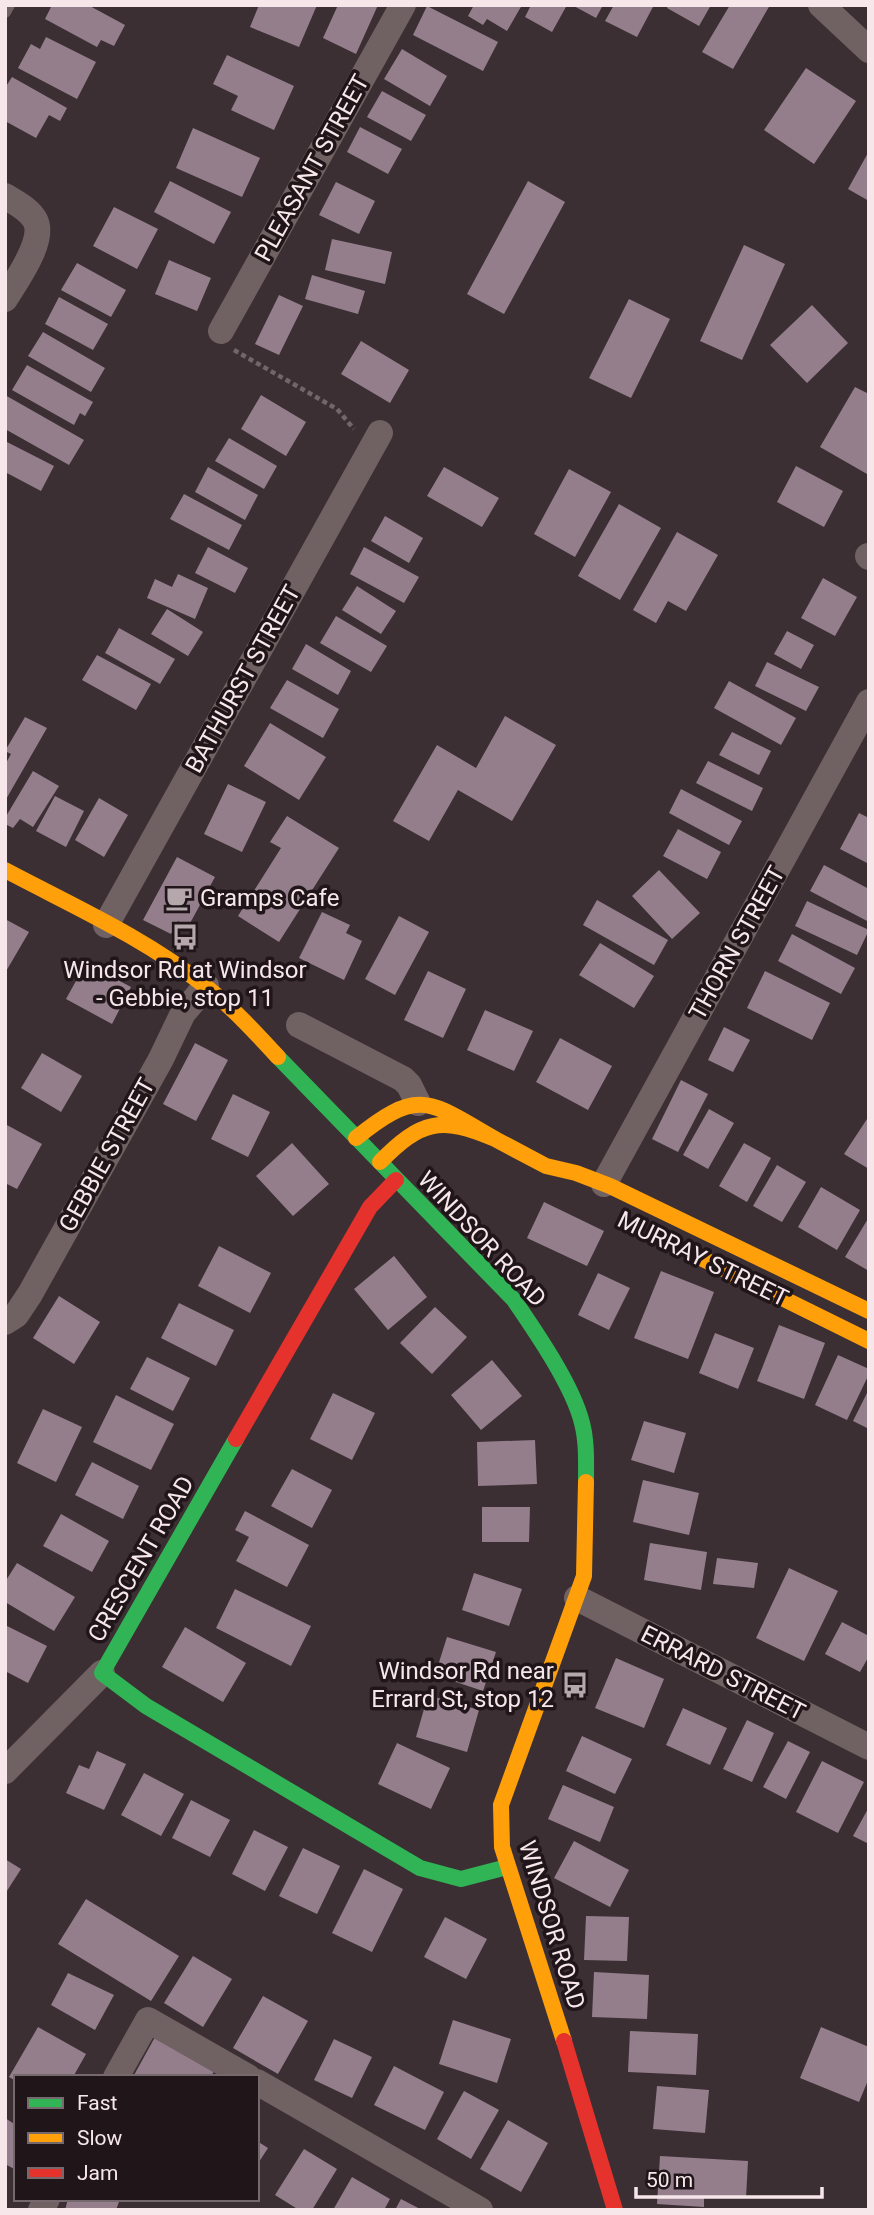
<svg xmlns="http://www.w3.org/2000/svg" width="874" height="2215" viewBox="0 0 874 2215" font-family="Roboto,sans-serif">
<rect width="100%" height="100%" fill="#3b2f33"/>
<path fill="#947e8c" d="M52,5H88L125,25L114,46L101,40L97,47L45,19Z
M259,5H317L299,47L250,27Z
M338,5H378L356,54L323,38Z
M474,5H522L507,31L487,19L483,25L468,16Z
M531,5H567L552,32L525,17Z
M572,5H603L596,18Z
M614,5H654L637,37L605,21Z
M668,5H711L699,26L667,8Z
M730,5H770L733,69L702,52Z
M427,6L498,42L483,71L413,35Z
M46,37L96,62L77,99L18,68L31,44L40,49Z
M402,49L447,76L430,106L384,79Z
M227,55L294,86L274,130L231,110L238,96L213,84Z
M806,68L856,101L814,164L764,130Z
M12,77L67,108L60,121L49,115L36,138L5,121V88Z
M382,91L426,115L411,141L367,117Z
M360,127L402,149L388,174L347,152Z
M193,128L260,158L242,197L176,168Z
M869,151V201L848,189Z
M170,181L231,212L214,244L154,212Z
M528,181L565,202L504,314L467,294Z
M336,182L375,201L359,234L319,215Z
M114,207L158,229L137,269L93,246Z
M332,239L392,252L385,284L325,270Z
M744,245L785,264L742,360L700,341Z
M169,260L211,278L197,311L155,294Z
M77,263L126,290L111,317L61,290Z
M312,275L365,291L358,314L305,299Z
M279,295L303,306L279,355L255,344Z
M59,297L108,324L93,350L45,324Z
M629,299L670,319L631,398L589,378Z
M812,305L848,343L807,383L770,345Z
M43,332L105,368L91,392L28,356Z
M361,341L409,370L390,403L341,374Z
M27,365L93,402L85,416L80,413L74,425L12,390Z
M855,387L869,394L867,474L820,447Z
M5,395L84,440L69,465L5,429Z
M261,395L306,422L286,456L241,429Z
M229,438L277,466L264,489L215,461Z
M5,441L54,466L41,491L5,472Z
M796,466L843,491L824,527L777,502Z
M208,467L258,495L245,520L195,492Z
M444,467L499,498L482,527L427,496Z
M569,469L611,492L575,557L534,534Z
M184,494L242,525L229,550L170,519Z
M619,504L661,528L620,600L578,576Z
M385,516L423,538L409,563L371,541Z
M677,532L718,555L686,611L668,601L656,623L633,610Z
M208,547L248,568L235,593L195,573Z
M364,547L419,577L404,603L350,574Z
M178,574L208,588L195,619L147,598L155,579L172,587Z
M823,578L857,597L835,636L801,618Z
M357,586L396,611L381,634L342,610Z
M167,609L203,632L188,656L151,634Z
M336,616L387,646L371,672L320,643Z
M119,628L175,659L160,684L105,653Z
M787,631L814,645L801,669L774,654Z
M306,644L351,671L338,695L292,669Z
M97,655L151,684L136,710L82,680Z
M767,662L819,687L806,711L755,686Z
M287,680L339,709L323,738L270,708Z
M729,681L796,718L781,745L714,708Z
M505,716L556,745L512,821L458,790L429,841L393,821L437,745L476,768Z
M25,717L47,728L5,801V765L11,754L5,751Z
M270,723L326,757L299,800L244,766Z
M732,732L771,751L759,775L719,755Z
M708,761L763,788L752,811L696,783Z
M33,771L59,786L33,827L20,819L13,828L5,824V818Z
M228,784L266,802L242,852L204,834Z
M681,789L742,821L729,845L669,813Z
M55,796L84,811L66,847L36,831Z
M99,798L128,815L104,857L75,840Z
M859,813L869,818V864L840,849Z
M287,816L339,848L279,942L238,916L281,848L270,842Z
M678,829L721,852L707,879L663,856Z
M177,857L215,877L188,927L178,921L171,934L143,920Z
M824,865L869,889V922L810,891Z
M659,870L700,913L672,939L632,896Z
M597,900L668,940L654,965L583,925Z
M807,901L869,930L857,955L795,926Z
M322,912L350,925L346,933L362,941L344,980L299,958Z
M399,916L429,932L395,995L365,979Z
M5,919L29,932L5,973Z
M792,934L855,968L841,994L778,961Z
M600,943L654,976L634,1008L579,975Z
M86,963L131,987L112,1024L66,999Z
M428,971L466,989L443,1038L404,1020Z
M765,971L830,1003L812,1040L747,1008Z
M485,1010L533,1031L514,1071L467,1050Z
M724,1027L750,1040L733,1072L708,1060Z
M560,1038L612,1066L588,1110L536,1082Z
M195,1043L228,1060L196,1121L163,1104Z
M42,1053L82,1076L61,1112L21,1088Z
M681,1080L708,1094L678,1152L652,1139Z
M233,1094L270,1112L248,1157L211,1139Z
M709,1109L734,1123L708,1169L683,1155Z
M869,1116V1169L844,1154Z
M5,1124L42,1144L17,1189L5,1183Z
M292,1143L329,1184L293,1216L256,1176Z
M744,1143L771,1158L747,1202L719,1186Z
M777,1165L806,1182L782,1222L753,1206Z
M821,1187L860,1210L837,1250L798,1227Z
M544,1202L604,1231L587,1266L527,1238Z
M869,1217V1271L845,1257Z
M219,1246L271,1273L250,1313L198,1286Z
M394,1256L427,1297L388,1330L354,1289Z
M661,1271L714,1292L688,1359L634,1338Z
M598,1273L630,1288L609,1330L578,1315Z
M59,1296L100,1322L74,1364L33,1338Z
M179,1303L234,1330L216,1366L161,1338Z
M435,1307L467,1337L432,1374L400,1343Z
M779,1325L825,1343L804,1399L757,1381Z
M715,1333L754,1348L738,1389L699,1373Z
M838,1355L869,1369V1374L847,1420L815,1405Z
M147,1357L190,1378L173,1411L130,1389Z
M492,1360L522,1396L481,1430L451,1395Z
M869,1389V1429L853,1421Z
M333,1393L375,1413L352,1460L310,1439Z
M116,1395L174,1424L151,1470L93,1442Z
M43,1409L82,1427L56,1482L17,1463Z
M644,1421L686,1433L674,1473L631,1460Z
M535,1440L537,1484L478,1486L477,1442Z
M92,1462L139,1486L123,1519L75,1495Z
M292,1469L332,1490L312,1528L271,1506Z
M643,1480L699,1493L689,1535L633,1522Z
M482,1507H530L529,1542H482Z
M245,1511L309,1545L287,1587L236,1561L249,1537L235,1530Z
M61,1514L109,1541L92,1572L43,1546Z
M650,1543L707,1552L701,1590L644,1580Z
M717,1558L758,1563L754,1588L713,1584Z
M17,1563L75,1597L54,1631L5,1602V1582Z
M789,1568L838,1591L804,1661L756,1638Z
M474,1573L522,1589L509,1626L462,1610Z
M235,1589L311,1626L291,1666L216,1628Z
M842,1622L869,1636V1656L860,1672L825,1654Z
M5,1625L47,1646L28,1683L5,1671Z
M185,1627L246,1663L223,1702L162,1667Z
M447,1637L496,1652L483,1691L435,1675Z
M616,1658L664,1679L644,1728L595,1708Z
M428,1695L479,1710L467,1752L416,1737Z
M683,1708L727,1728L710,1765L666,1745Z
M747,1720L774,1733L752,1782L723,1769Z
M582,1736L632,1759L615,1794L566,1771Z
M788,1741L810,1752L786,1799L763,1787Z
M397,1743L450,1768L431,1809L378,1784Z
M97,1751L126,1764L104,1810L66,1793L79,1765L89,1769Z
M822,1761L864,1782L838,1833L796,1812Z
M144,1773L184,1794L161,1836L121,1815Z
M563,1785L614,1807L600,1842L548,1819Z
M191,1800L230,1820L210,1857L172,1838Z
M869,1807V1844L853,1836Z
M254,1830L288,1847L265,1891L232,1874Z
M574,1841L629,1870L610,1907L554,1878Z
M303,1848L340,1866L317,1914L279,1896Z
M5,1859L21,1869L5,1894Z
M364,1869L403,1889L372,1952L332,1933Z
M86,1899L179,1956L151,2001L58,1944Z
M586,1916L629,1917L627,1961L584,1960Z
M445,1917L487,1939L466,1979L424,1957Z
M193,1956L232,1979L203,2027L164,2003Z
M594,1972L649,1975L647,2019L592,2017Z
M68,1973L114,1995L95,2030L51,2005Z
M263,1996L308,2021L278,2074L233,2048Z
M453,2020L511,2039L497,2083L439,2064Z
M38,2027L86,2054L73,2077H16V2081L9,2077Z
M821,2027L869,2047V2078L859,2102L800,2078Z
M630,2031L698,2034L696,2075L628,2072Z
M155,2037L214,2071L211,2077H133Z
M334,2039L372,2057L352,2098L314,2080Z
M394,2066L444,2092L425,2130L374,2105Z
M657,2086L709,2090L705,2133L653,2129Z
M464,2091L499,2110L471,2159L437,2139Z
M5,2118L16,2125V2170L5,2164Z
M508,2120L548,2143L521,2192L480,2169Z
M257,2141L268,2148L257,2165Z
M304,2149L337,2169L312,2210H299L275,2195Z
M660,2156L748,2161L746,2198L704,2196V2207L657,2204Z
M352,2177L390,2199L384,2210H333Z
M68,2199H120L116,2210H65Z
M401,2199L422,2210H395Z"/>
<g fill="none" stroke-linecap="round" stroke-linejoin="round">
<path stroke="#726768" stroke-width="4.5" stroke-dasharray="5 3.5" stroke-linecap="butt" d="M234,350L337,409L354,429"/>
<path stroke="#706162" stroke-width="12" d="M5,12L9,5"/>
<path stroke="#706162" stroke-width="26" d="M821,5L869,50
M5,196C16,203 29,209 35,220C46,240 16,281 5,299
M221,331L403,5
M868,556L869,557
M106,925L380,433
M299,1025L403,1079L409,1085L418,1103
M604,1184L869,702
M5,1322L16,1315L30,1294L161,1059L183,1013L206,986
M577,1598L869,1747
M5,1771L102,1673
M116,2077L148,2020L248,2077
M257,2082L480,2210
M41,2210L47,2199"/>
<path stroke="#30b455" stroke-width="16" d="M278,1057L514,1300C536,1332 573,1386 582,1423C587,1442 586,1462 586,1482
M236,1439L102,1673L146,1706L420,1868L461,1879L507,1867"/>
<path stroke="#ff9f0a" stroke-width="16" d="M5,870C73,906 145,938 205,986C232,1007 255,1032 278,1057
M356,1138C420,1086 430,1102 495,1139C441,1116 421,1120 380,1162
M495,1139L546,1166L576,1173L610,1186L869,1311
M703,1259L869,1341
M564,2041L502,1847L501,1805L584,1576L586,1482"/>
<path stroke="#e5322d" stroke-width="16" d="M236,1439L370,1207L396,1180
M564,2041L615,2210"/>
</g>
<defs>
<g id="cafe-bare" transform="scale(2.1)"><path d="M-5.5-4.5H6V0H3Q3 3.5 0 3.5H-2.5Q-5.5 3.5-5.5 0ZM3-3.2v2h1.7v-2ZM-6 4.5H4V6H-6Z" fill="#b5a7ab" stroke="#201519" stroke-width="2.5" paint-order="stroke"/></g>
<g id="bus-bare" transform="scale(2.1)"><path d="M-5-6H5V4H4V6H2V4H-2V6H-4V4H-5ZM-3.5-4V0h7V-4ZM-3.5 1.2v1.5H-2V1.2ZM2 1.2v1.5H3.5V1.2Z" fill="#b5a7ab" stroke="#201519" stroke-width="2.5" paint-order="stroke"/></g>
</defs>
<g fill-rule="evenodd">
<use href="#cafe-bare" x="179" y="898"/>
<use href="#bus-bare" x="185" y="937"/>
<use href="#bus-bare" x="575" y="1685"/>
</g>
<g text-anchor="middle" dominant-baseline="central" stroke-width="7" stroke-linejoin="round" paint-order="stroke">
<g font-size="24" fill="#f7e7eb" stroke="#201519">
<text transform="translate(312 168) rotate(-61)">PLEASANT STREET</text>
<text transform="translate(243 679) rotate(-61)">BATHURST STREET</text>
<text transform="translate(737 943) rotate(-61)">THORN STREET</text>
<text transform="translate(107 1155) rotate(-61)">GEBBIE STREET</text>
<text transform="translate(482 1239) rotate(47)">WINDSOR ROAD</text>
<text transform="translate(703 1259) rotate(26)">MURRAY STREET</text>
<text transform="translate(141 1559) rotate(-60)">CRESCENT ROAD</text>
<text transform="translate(723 1673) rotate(27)">ERRARD STREET</text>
<text transform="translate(552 1925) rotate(73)">WINDSOR ROAD</text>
</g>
<g font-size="24" fill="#f7e7eb" stroke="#201519" text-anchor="start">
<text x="200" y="898">Gramps Cafe</text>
<text x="185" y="970" text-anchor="middle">Windsor Rd at Windsor<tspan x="185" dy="28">- Gebbie, stop 11</tspan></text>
<text x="554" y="1671" text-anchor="end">Windsor Rd near<tspan x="554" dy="28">Errard St, stop 12</tspan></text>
</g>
</g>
<rect width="874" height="2215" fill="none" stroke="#f7e7eb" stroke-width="14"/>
<rect x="14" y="2075" width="245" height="126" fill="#201519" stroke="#76696d" stroke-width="2"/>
<rect x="28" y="2098" width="35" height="10" fill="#30b455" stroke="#76696d" stroke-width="2"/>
<text x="77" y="2110" font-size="21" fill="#f7e7eb">Fast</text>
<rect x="28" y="2133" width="35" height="10" fill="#ff9f0a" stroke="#76696d" stroke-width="2"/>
<text x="77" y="2145" font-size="21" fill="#f7e7eb">Slow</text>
<rect x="28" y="2168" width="35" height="10" fill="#e5322d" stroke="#76696d" stroke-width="2"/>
<text x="77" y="2180" font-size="21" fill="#f7e7eb">Jam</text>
<path d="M636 2187v10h186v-10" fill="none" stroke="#f7e7eb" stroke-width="3.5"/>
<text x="646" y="2187" font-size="21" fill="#f7e7eb" stroke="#201519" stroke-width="5" paint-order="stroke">50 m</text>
</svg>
